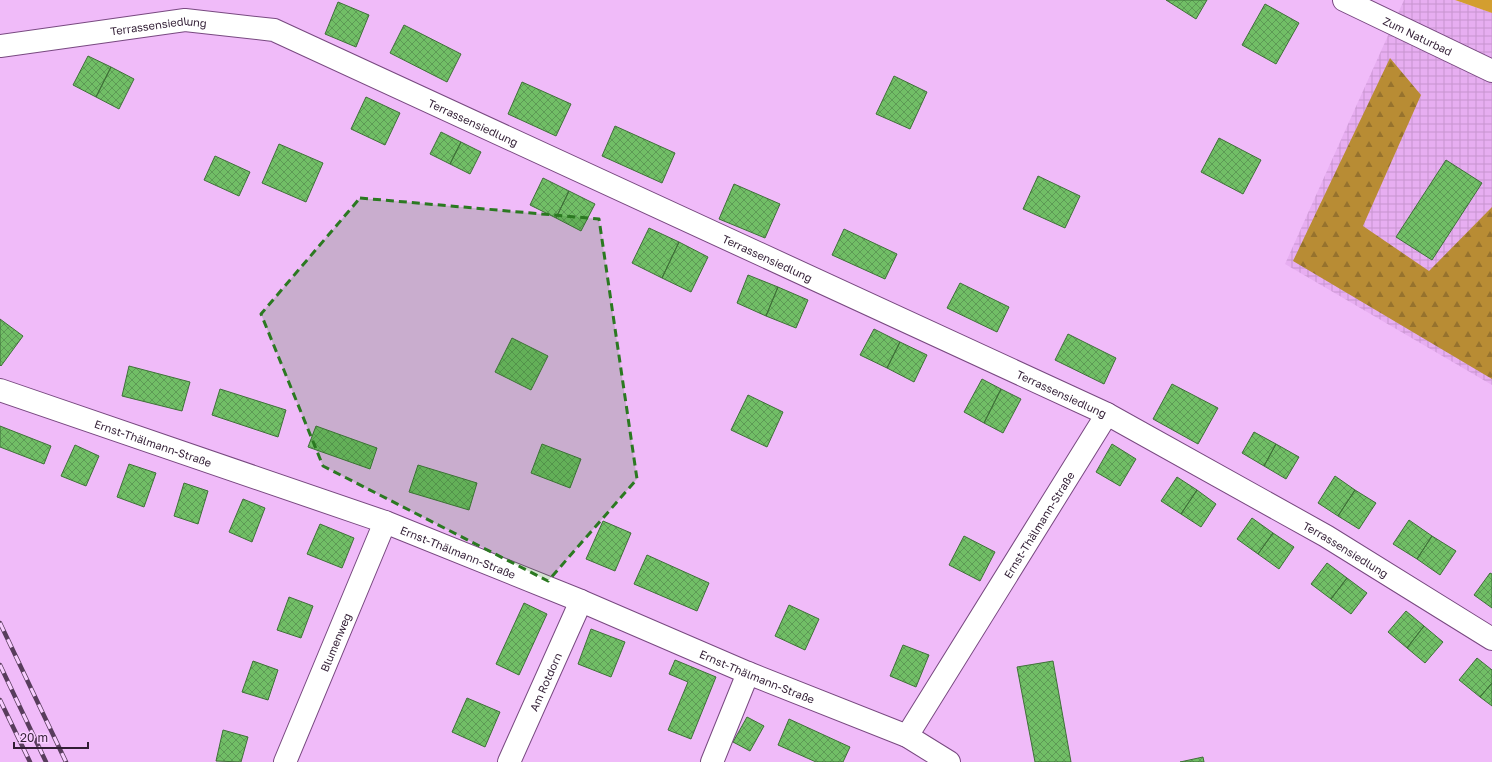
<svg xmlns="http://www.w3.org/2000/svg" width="1492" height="762" viewBox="0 0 1492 762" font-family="'Golos Text',sans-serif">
<defs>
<pattern id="industrial-grid" width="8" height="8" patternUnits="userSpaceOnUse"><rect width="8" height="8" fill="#e7aef1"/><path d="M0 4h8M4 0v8" fill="none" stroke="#c795cf"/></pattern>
<pattern id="forest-firs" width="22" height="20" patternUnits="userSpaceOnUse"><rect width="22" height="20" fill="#b88c34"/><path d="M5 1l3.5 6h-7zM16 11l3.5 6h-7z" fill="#96722d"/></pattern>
<pattern id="building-cross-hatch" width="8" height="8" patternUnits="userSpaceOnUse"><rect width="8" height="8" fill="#71be66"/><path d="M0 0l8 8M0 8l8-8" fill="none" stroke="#5d9a55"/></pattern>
</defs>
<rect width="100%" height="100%" fill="#f0bbf9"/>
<path fill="url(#industrial-grid)" d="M1404,0H1455L1492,13V385L1285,264Z"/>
<path fill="#d39e30" d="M1455,0H1492V13Z"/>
<path fill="url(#forest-firs)" d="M1390,58L1421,95L1363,226L1429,271L1492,207V379L1293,261Z"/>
<path fill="url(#building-cross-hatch)" stroke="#3f7038" d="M1166,0H1207L1196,19Z
M338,2L369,15L356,47L325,34Z
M1265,4L1299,23L1276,64L1242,45Z
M404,25L461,54L447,82L390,53Z
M88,56L111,67L96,97L73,85Z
M111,67L134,79L119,109L96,97Z
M894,76L927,92L910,129L876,114Z
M522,82L571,104L556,136L508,114Z
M366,97L400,113L385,145L351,129Z
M615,126L675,153L662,183L602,156Z
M441,132L461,142L450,164L430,154Z
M1219,138L1261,160L1243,194L1201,172Z
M461,142L481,152L470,174L450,164Z
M279,144L323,163L306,202L262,183Z
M215,156L250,172L239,196L204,180Z
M1446,160L1482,183L1432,260L1396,237Z
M1038,176L1080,196L1065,228L1023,209Z
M543,178L569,191L556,218L530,205Z
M734,184L780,204L765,238L719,219Z
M569,191L595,204L581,231L556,218Z
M649,228L679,242L662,278L632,263Z
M844,229L897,254L885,279L832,255Z
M679,242L708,257L691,292L662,278Z
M748,275L778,287L766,316L737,303Z
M960,283L1009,307L997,332L947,308Z
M778,287L808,300L796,328L766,316Z
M0,319L23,336L1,366L0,365Z
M874,329L900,342L887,368L860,355Z
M1068,334L1116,358L1104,384L1055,360Z
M512,338L548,356L531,390L495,372Z
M900,342L927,355L914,382L887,368Z
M129,366L190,382L182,411L122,396Z
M982,379L1001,389L984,423L964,412Z
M1172,384L1218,408L1198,444L1153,419Z
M220,389L286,410L278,437L212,415Z
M1001,389L1021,399L1003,433L984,423Z
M748,395L783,412L767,447L731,430Z
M0,426L51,446L44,464L0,447Z
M316,426L377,448L370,469L308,447Z
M1254,432L1276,444L1264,466L1242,453Z
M542,444L581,459L570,488L531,473Z
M1112,444L1136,459L1120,486L1096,472Z
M1276,444L1299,457L1286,479L1264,466Z
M75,445L99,456L86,486L61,476Z
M129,464L156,473L144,507L117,497Z
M418,465L477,483L469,510L409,492Z
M1335,476L1355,490L1338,516L1318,503Z
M1177,477L1197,490L1181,514L1161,501Z
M184,483L208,491L198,524L174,516Z
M1197,490L1216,504L1201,527L1181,514Z
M1355,490L1376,503L1359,529L1338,516Z
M243,499L265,508L252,542L229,532Z
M1252,518L1273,533L1258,554L1237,539Z
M1409,520L1432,536L1417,559L1393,544Z
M603,521L631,533L615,571L586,559Z
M320,524L354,538L342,568L307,554Z
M1273,533L1294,547L1279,569L1258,554Z
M964,536L995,552L980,581L949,565Z
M1432,536L1456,551L1440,575L1417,559Z
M647,555L709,583L697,611L634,584Z
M1327,563L1347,578L1331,599L1311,584Z
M1490,573L1492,574V608L1474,595Z
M1347,578L1367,593L1351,614L1331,599Z
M289,597L313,606L301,638L277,630Z
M524,603L547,614L519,675L496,664Z
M789,605L819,619L805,650L775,636Z
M1406,611L1424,626L1407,648L1388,632Z
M1424,626L1443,642L1425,663L1407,648Z
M591,629L625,642L611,677L578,664Z
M903,645L929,655L916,687L890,676Z
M1477,658L1492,670V683L1480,697L1459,680Z
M675,660L716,677L691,739L668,730L688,682L669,674Z
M253,661L278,670L268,700L242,692Z
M1053,661L1071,762H1035L1017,667Z
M1492,683V706L1480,697Z
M467,698L500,712L485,747L452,732Z
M747,717L764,726L750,751L733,742Z
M789,719L850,747L843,762H816L778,745Z
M223,730L248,737L241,762L216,761Z
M1203,757L1204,762H1180Z"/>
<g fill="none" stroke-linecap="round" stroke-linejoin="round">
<g stroke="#784980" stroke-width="24">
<g id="minor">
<path id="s1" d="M1344,0L1492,71"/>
<path id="s2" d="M0,46L185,20L274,30L1107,414L1326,536L1492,639"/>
<path id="s3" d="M0,390L385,522L581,601L748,673L907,736L949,762"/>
<path id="s4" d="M907,736L1107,414"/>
<path id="s5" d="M285,762L385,522"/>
<path id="s6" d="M509,762L581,601"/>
<path d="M712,762L748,673"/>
</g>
</g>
<use href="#minor" stroke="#fff" stroke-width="22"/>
<g stroke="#583d5c" stroke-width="4.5">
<path id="rail" d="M0,623L66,762
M0,665L46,762
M0,700L30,762"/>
</g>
<use href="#rail" stroke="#f8cdff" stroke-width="3" stroke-dasharray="9" stroke-linecap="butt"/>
</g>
<path fill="#2b7921" fill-opacity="0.2" stroke="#2b7921" stroke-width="3" stroke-dasharray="8 5" stroke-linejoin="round" d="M360,198L599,219L637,479L548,581L323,466L261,314Z"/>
<g text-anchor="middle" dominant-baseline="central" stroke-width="3" stroke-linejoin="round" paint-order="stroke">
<g font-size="11" fill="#311d34" stroke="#f8cdff">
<text stroke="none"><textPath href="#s2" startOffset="160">Terrassensiedlung</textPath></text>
<text stroke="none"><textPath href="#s1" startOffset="82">Zum Naturbad</textPath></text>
<text stroke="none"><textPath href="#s2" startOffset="496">Terrassensiedlung</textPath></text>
<text stroke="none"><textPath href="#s2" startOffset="820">Terrassensiedlung</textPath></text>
<text stroke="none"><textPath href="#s2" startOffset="1144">Terrassensiedlung</textPath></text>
<text stroke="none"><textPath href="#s3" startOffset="162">Ernst-Thälmann-Straße</textPath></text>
<text stroke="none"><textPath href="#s4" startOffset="249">Ernst-Thälmann-Straße</textPath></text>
<text stroke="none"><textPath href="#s2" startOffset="1468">Terrassensiedlung</textPath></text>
<text stroke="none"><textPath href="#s3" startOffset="486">Ernst-Thälmann-Straße</textPath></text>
<text stroke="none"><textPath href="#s5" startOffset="130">Blumenweg</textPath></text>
<text stroke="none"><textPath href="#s3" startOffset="810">Ernst-Thälmann-Straße</textPath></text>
<text stroke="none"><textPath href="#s6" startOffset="88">Am Rotdorn</textPath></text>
</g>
</g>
<path d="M14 742v6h74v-6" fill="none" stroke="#311d34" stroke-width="2"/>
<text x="20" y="742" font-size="12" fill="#311d34" stroke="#f8cdff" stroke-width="3" paint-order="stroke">20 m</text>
</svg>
